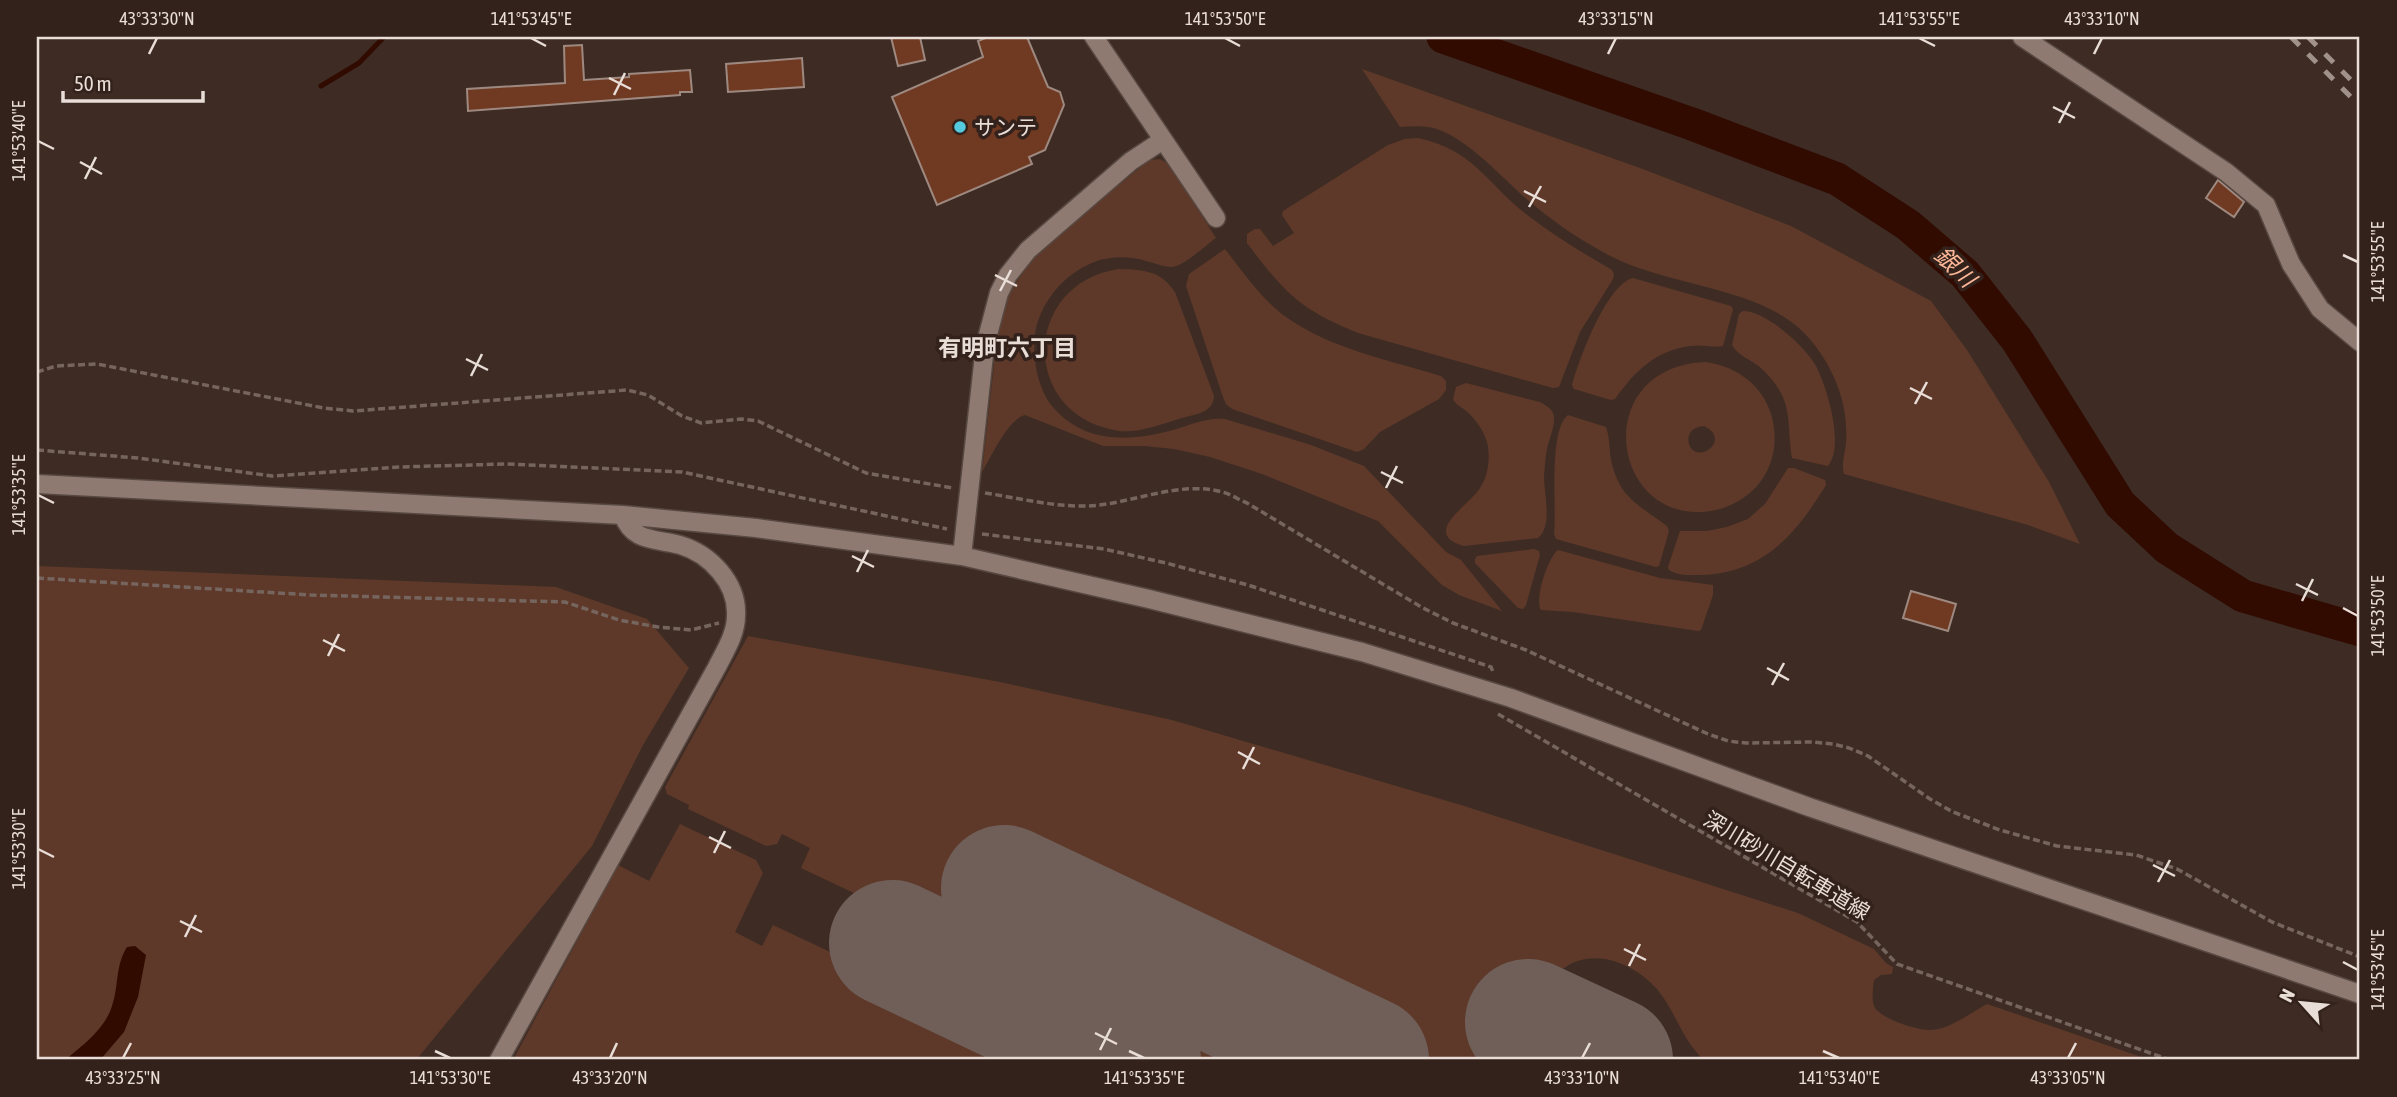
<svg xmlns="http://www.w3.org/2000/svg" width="2397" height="1097" viewBox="0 0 2397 1097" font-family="'Asap Condensed','Noto Sans JP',sans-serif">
<rect width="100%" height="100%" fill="#3e2c24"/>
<path fill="#5e3929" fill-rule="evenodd" d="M1362,69L1640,168L1791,226L1931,301L1967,350L2049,482L2080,544L2028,525L1844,474C1841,464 1845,453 1846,443C1849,403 1833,365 1807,336C1762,285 1662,287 1603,252C1577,238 1551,220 1529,201C1503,179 1473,144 1442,131C1430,125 1414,126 1400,127Z
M1418,138C1474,150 1485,182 1526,214C1553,235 1583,253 1612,270L1614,274L1613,279L1580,332L1559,387L1553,388L1358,333C1300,310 1284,292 1247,243V234L1255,229H1260L1273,246L1294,233L1282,215L1283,211L1388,145L1405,139Z
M1160,159L1170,165L1216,238C1206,245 1184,266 1172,267C1164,267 1154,263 1146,261C1130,256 1110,256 1094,262C1064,274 1041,301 1035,333C1032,356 1037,386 1051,405C1083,444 1129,442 1173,430C1190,425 1207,417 1225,419L1311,445L1364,466L1446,552L1461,560L1502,611L1459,595L1442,585L1378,521L1262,474L1210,457L1174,449L1145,446H1103L1025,415C1008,419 991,457 982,472L999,320L1006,298L1034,256L1149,160Z
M1225,249C1243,272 1262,300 1286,317C1331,349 1389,360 1441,376L1446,381V390L1439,399L1380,432L1364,449L1357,452L1232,409L1226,404L1223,397L1186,286L1189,274Z
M1119,269C1144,270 1160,270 1175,292L1214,396C1213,413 1196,414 1182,418C1162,424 1135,435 1114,430C1019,412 1023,283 1119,269Z
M1633,278L1731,306L1733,309L1723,346C1713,348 1701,344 1690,346C1655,351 1635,371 1615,399L1611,400L1574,389L1572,385C1579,360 1606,285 1633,278Z
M1743,311C1766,311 1805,346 1816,366C1827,387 1845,446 1828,466L1792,458C1786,419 1795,400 1761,368C1752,360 1738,356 1732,345L1739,314Z
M1705,362C1719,364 1732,368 1744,377C1779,401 1785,454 1757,486C1742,502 1723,511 1701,512C1609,516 1592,367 1705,362ZM1704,426C1733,440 1696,466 1689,444C1686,432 1694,427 1704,426Z
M1466,383L1540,402C1547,406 1553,409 1554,417C1555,427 1549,439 1547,449C1545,458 1545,467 1544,476C1544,494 1553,526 1538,538L1464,546C1420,533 1469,506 1480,488C1488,476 1490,460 1488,446C1485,432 1476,419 1465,410C1460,406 1456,405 1453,399L1456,387Z
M1568,415L1606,427C1610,438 1609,449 1611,460C1619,498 1639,505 1667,526L1669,531L1659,566L1656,567L1556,539L1554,534C1557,509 1548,430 1568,415Z
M1788,468H1794L1825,480L1826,485C1796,534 1763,574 1700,575C1690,575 1678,576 1669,570L1668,567L1680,531H1707L1727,527L1748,519L1765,504Z
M1534,549L1539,551L1540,555L1526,605L1523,609L1518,608L1475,563V559L1477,556Z
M1558,550L1660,578L1713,585V595L1701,630L1698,631L1573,612L1541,610C1534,600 1548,557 1558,550Z
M37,566L556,587L647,619L689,668L643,745L592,846L416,1060H37Z
M748,636L1000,682L1172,720L1461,805L1798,913L1874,949L1886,963L1893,967L1892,974L1881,975L1874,980C1873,989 1871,1000 1875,1008C1882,1019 1919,1031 1931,1030C1951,1029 1970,1013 1987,1004L2150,1060H1704C1682,1040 1676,1012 1657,989C1629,958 1581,943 1551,980C1539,994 1528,1026 1520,1043L1555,1060H1206L801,868L810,848L782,834L777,844L766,846L688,809L689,805L667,794L665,787Z
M680,824L756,860L763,873L735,932L762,946L773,925L1059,1060H513L618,865L649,881Z
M879,916L1185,1060H1077L860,957L850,928Z"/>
<path fill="#310a00" d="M135,946L146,955L138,997L124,1032L100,1060H65C83,1045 105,1029 112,1006C119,986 115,966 127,947Z"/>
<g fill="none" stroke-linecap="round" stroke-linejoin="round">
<path stroke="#310a00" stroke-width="5" d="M321,86L359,63L384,37"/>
<path stroke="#310a00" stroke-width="33" d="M1443,37L1692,124L1837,179L1908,225L1965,274L2017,340L2120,504L2167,548L2243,596L2360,630"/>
<path stroke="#6f5f58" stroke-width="126" d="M1004,888L1366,1060
M892,943L1138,1060
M1528,1022L1610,1060"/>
</g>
<path fill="#703921" stroke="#9e8980" stroke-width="2" d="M891,37H920L925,60L898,66Z
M988,37H1027L1048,87L1060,92L1064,105L1045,150L1029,157L1032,164L937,205L892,97L983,57L978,41Z
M582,45L584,80L629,77V74L690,70L692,92H680V95L468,111L467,89L565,83L564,46Z
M802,58L804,87L728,92L726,64Z
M2218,180L2244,202L2234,217L2206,198Z
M1911,591L1956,604L1948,631L1903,618Z"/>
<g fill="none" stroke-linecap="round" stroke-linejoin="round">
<g stroke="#574842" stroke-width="21">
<path id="minor" d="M1094,37L1216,218
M2022,37L2226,172L2266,205L2291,264L2320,309L2360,342
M37,484L623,515L756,528L962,556L1149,599L1362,652L1511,698L1809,807L2360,994
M962,556L985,346L999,293L1008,275L1028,250L1131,161L1163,140
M499,1060L717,667C725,651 736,634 736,616C738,583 710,554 680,545C656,538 633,543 623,515"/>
</g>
<path stroke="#75655e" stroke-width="3.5" stroke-dasharray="7 3.5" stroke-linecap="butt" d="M37,372L56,366L97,364L324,408L353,411L627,390L648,395L682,416L701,423L741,419L758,421L866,473L953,488
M37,450L138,458L272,476L399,467L507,464L682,472L947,529
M985,493C1018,498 1054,507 1088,506C1131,504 1179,480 1222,492C1231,494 1239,500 1247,503L1423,608L1453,623L1526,650L1708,734L1728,741L1746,743L1812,742L1833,744L1849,748L1868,756L1930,799L1953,812L2000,830L2057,846L2136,855L2177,869L2272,922L2360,957
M982,534L1104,549L1166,563L1248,585L1491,667L1494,674
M37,578L311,595L565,602L619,620L658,627L691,630L719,623
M1498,714L1857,922L1897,964L2170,1060"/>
<use href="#minor" stroke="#8f7a71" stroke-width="18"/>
<path stroke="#a0928b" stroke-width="5" stroke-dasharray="12 12" stroke-linecap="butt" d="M2291,37L2360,106
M2308,37L2360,89"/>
</g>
<path fill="none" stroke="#e9ddd8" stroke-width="2.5" d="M531,38L546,46M1225,38L1240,46M1919,38L1935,46M149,54L157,38M1608,54L1616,38M2094,54L2102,38M609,78L631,89M614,95L625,73M2053,107L2075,118M2059,123L2070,102M38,141L54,149M80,162L102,174M85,179L96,157M1524,191L1546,202M1529,207L1541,186M2343,255L2358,262M995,275L1017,286M1000,291L1011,270M466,359L488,370M471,376L482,354M1910,388L1932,399M1915,404L1927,382M1381,472L1403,483M1386,488L1397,466M38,495L54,503M852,556L874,567M857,572L868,550M2296,584L2318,595M2302,601L2313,579M2343,608L2358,616M323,640L345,651M328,656L339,634M1767,668L1789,680M1772,685L1784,663M1238,752L1260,764M1243,769L1254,747M709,837L731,848M38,849L54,857M714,853L725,831M2153,865L2175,876M2158,882L2170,860M180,921L202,932M185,937L196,915M1624,949L1646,960M2343,962L2358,970M1629,966L1640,944M1095,1033L1117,1044M1100,1050L1111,1028M435,1051L450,1058M1129,1051L1144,1058M1823,1051L1839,1058M123,1058L131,1043M610,1058L617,1043M1582,1058L1590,1043M2068,1058L2076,1043"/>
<circle fill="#55cadf" stroke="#33221b" stroke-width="2.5" cx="960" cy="127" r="7"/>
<g text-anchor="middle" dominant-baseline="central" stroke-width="7" stroke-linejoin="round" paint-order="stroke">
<g font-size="21" fill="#e9ddd8" stroke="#33221b" text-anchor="start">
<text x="974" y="127">サンテ</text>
</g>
<g font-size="21" fill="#e9ddd8" stroke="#33221b">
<text transform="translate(1787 865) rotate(31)">深川砂川自転車道線</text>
</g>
<g font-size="23" font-style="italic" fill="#fcb698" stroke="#33221b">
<text transform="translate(1955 267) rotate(44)">銀川</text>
</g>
<g font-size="23" font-weight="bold" fill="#e9ddd8" stroke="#33221b">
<text x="1007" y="348">有明町六丁目</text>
</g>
</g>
<rect width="2397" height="1097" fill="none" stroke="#33221b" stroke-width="77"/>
<g transform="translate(2302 1003) rotate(297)" stroke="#33221b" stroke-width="5" paint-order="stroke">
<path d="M0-5L12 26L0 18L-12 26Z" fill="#e9ddd8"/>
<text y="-10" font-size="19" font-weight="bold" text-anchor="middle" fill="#e9ddd8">N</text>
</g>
<path d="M63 91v10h140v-10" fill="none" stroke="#e9ddd8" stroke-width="3.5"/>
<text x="74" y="91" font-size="21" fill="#e9ddd8" stroke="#33221b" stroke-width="5" paint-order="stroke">50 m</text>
<rect x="38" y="38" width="2320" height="1020" fill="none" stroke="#e9ddd8" stroke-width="2.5"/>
<g font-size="18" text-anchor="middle" fill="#e9ddd8">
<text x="157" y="25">43°33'30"N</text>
<text x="531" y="25">141°53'45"E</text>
<text x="1225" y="25">141°53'50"E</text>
<text x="1616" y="25">43°33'15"N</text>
<text x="1919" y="25">141°53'55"E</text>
<text x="2102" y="25">43°33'10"N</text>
<text transform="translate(19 141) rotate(-90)" y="6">141°53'40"E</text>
<text transform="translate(2378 262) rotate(-90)" y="6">141°53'55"E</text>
<text transform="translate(19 495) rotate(-90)" y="6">141°53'35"E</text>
<text transform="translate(2378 616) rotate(-90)" y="6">141°53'50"E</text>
<text transform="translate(19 849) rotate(-90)" y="6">141°53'30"E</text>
<text transform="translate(2378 970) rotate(-90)" y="6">141°53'45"E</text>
<text x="123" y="1084">43°33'25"N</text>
<text x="450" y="1084">141°53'30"E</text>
<text x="610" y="1084">43°33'20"N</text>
<text x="1144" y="1084">141°53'35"E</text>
<text x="1582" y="1084">43°33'10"N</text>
<text x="1839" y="1084">141°53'40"E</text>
<text x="2068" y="1084">43°33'05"N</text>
</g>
</svg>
